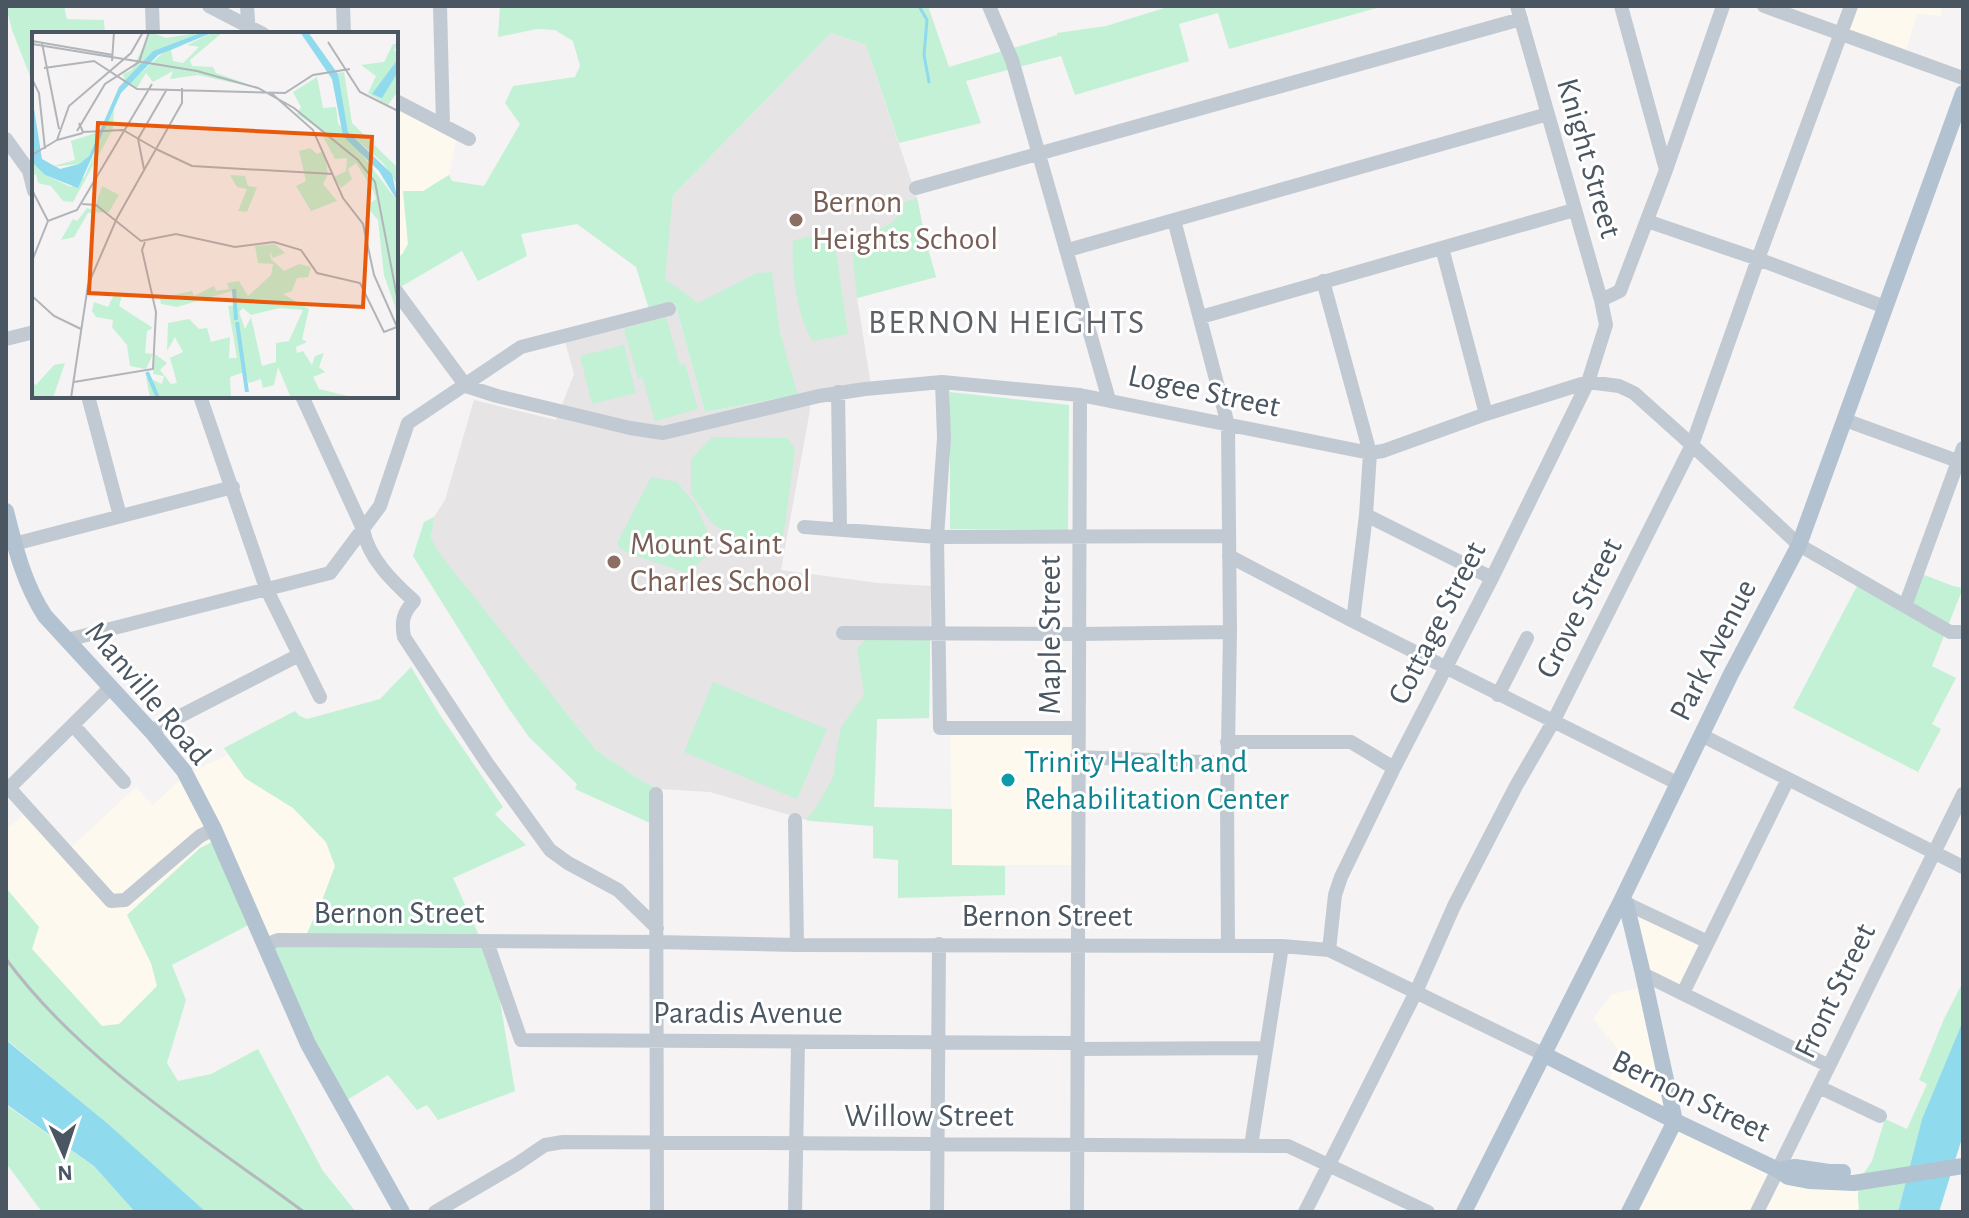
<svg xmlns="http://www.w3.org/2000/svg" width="1969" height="1218" viewBox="0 0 1969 1218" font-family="'Alegreya Sans',sans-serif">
<rect width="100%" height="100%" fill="#f5f3f3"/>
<path fill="#fdf9ef" d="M1843,6H1942L1941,16L1917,14L1903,61L1834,34Z
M396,108L456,141L449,175L423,191H403L408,244L403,253L396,260Z
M950,730H1076V865H952Z
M228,755L245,778L293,808L326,843L335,866L323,898L303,942L267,946L219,839L127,915L151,963L157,987L119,1024L102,1026L32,949L39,927L6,888V830L23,815L65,853L136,787L153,805L185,775Z
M1623,905L1710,942L1683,994L1642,976Z
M1640,988L1665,1112L1607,1083L1621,1053L1593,1019L1612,994Z
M1677,1118L1784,1170L1860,1179L1858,1195L1859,1212H1628Z"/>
<path fill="#e6e4e5" d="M831,33L866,45L917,198L926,242L936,277L857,298L871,385L809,394L810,410L781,570L878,583L931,586L929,718L877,719L873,826L810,821L710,792L659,789L642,781L596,750L439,554L431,538L434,517L445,500L474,400L556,420L574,374L563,334L675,303L705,412L798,395L697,303L664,280L673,195Z"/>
<path fill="#c3f1d5" d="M6,6H64L67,19L104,20L105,34H34V86L12,30Z
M500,6H928L949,67L1057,35V33L1106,26L1171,6H1384L1229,49L1218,13L1179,24L1189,61L1075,95L1061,56L966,81L981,123L899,143L866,45L831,33L673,195L665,279L698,303L757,273L772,272L780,333L798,395L705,412L675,303L649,309L636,267L577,224L521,234L527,256L478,281L462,251L399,288L396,284V260L403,253L408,244L403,191H423L449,175L452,181L484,186L520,124L505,103L513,86L575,77L580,66L573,41L555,30L537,29L498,37Z
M917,198L926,242L936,277L857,298L851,239C871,233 901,226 904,202Z
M806,237L834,238L848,334L813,341C797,319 791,269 793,241Z
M666,317L680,365L685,364L698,409L655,421L642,377L638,378L624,329Z
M624,345L636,393L592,404L580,356Z
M950,392L1069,405L1068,530L950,529Z
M712,437L787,438L795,448L783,540L764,545L735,539L711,522L691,494V459Z
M651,477L677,482L695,504L707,530L706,557L686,573L626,552L620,549L617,543Z
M434,517L431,538L439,553L596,750L642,781L659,789V827L575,789L577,784L529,737L507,706L413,556L424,522Z
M1914,571L1953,586L1963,588L1932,666L1956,678L1932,724L1941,729L1918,772L1793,708L1857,586L1900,609Z
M866,639L930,640L929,718L877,719L874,807L952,809V865L1005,866V895L898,898V860L873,858V826L806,820L817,806L834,775L835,758L841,727L864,695L857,649Z
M411,667L440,715L503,807L495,814L526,845L453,878L482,942L499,995L515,1091L438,1120L427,1105L417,1110L388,1075L342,1103L267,946L303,942L323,898L335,866L326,842L293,808L245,778L224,748L295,711L300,716L307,719L380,699Z
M713,682L827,729L797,799L684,752Z
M218,839L256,921L172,965L186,1000L167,1063L178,1081L211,1074L258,1049L323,1171L356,1212H206L107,1124L6,1039V888L39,927L32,949L102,1026L119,1024L157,986L151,963L127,915L200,848Z
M1963,982V1022L1922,1119L1898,1212H1859L1858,1195L1860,1179L1872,1161L1885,1119L1907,1129L1927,1084L1919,1080L1944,1019Z
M6,1105L94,1166L135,1212H42L6,1163Z"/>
<path fill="#90daee" d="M1963,1021V1135L1939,1212H1898L1922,1119Z
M6,1040L108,1124L206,1212H135L94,1166L6,1104Z"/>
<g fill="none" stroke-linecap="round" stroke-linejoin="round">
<path stroke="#90daee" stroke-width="3" d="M919,6L927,20L924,55L929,82"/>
<path stroke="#c1cad2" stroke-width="14" d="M152,6L153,34
M209,6L263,34
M247,6L249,34
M343,6L344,34
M440,6L443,125
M989,6L1012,60L1109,400
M1621,6L1666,170
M1764,6L1963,78
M396,101L469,139
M6,139L29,171L34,172
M29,171L34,191
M916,188L1521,19
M1174,220L1228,425L1230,632L1227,802L1228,945
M1647,221L1758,259L1885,307
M1442,248L1486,414
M1068,250L1548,114
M1323,281L1370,453L1366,515L1353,621
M396,291L466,386L497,396L630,428L663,433L819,396L865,389L942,382L1080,395L1370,453L1383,451L1486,414L1588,382L1619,386L1634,393L1692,445L1799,545L1950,632H1963
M1601,300L1620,291L1666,170L1723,6
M1201,317L1574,210
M6,339L34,332
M942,382L944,438L937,537L940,728H1078
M838,392L840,528
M88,396L120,516
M200,396L266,588L320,697
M302,396L363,529C368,558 393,582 414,601C403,613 401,621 404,637L487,763L550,850L568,863L618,890L657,928
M1845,420L1963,463
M1366,515L1492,578
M804,527L937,537L1228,536
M14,544L233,487
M1229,556L1353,621L1677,783
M1905,606L1963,448
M843,633L1079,634L1230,632
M67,640L330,573L380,506L408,423L521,347L669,309
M111,687L9,788L111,901L125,900L200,836L214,829
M1498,695L1527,638
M73,725L124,782
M151,731L299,655
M1701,735L1963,867
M1227,742H1351L1394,768
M1077,757L1227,763
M656,794L657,1212
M795,820L797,945
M1621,901L1708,942
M487,942L521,1040L1078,1043
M265,945L278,940L657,942L797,945L1282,946L1329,950L1543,1054
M1329,950L1335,895L1341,877L1394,768L1492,578L1588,382L1606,325L1601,300L1517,6
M1643,974L1829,1066
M1683,993L1788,779
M1078,1049L1265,1048
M1819,1087L1880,1116
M1251,1146L1282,946
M435,1212L517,1164L545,1145L563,1142L1288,1146L1428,1212
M795,1212L798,1042
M937,1212L939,944
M1077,1212L1080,395
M1305,1212L1416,992L1454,906L1516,786L1553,722L1692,445L1758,259L1851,6
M1757,1212L1963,794"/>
<path stroke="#b3c2d1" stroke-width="16" d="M6,511C15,547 24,584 45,616L151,731L184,771L214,829L308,1044L402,1212
M1626,903L1643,974L1675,1121L1629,1212
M1543,1054L1675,1121L1778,1170L1788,1177L1809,1181L1854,1183L1963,1166
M1778,1170L1795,1167L1829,1172H1843
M1464,1212L1621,901L1731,674L1799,545L1963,93"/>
<path stroke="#b5b8bd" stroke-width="3" d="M6,959C81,1061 202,1137 304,1212"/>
</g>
<g fill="#8d6e63" stroke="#fff" stroke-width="3">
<circle cx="796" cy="220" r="8"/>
<circle cx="614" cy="562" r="8"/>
</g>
<circle fill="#0f9aa8" stroke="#fff" stroke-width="3" cx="1008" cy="780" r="8"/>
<g text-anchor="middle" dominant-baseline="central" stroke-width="6" stroke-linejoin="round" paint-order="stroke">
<g font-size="32" fill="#4a5661" stroke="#fff">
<text transform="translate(1589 158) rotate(74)">Knight Street</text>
<text transform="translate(1204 391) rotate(12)">Logee Street</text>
<text transform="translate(1579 608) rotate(-63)">Grove Street</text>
<text transform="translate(1437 623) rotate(-63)">Cottage Street</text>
<text transform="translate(1050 635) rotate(-90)">Maple Street</text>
<text transform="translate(1713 650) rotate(-63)">Park Avenue</text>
<text transform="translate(148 693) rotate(50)">Manville Road</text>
<text x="399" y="913">Bernon Street</text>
<text x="1047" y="916">Bernon Street</text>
<text transform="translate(1835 991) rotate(-64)">Front Street</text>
<text x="748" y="1013">Paradis Avenue</text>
<text transform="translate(1691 1096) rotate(26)">Bernon Street</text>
<text x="929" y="1116">Willow Street</text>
</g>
<g font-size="32" fill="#785e54" stroke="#fff" text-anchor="start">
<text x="812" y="202">Bernon<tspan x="812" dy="37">Heights School</tspan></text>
<text x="630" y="544">Mount Saint<tspan x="630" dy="37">Charles School</tspan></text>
</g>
<g font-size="32" fill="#0d838f" stroke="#fff" text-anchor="start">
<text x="1024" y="762">Trinity Health and<tspan x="1024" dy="37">Rehabilitation Center</tspan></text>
</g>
<g font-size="34" letter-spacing="2" fill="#5f6368" stroke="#fff">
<text x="1007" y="323">BERNON HEIGHTS</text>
</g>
</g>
<g transform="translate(32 32)">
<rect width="366" height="366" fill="#f5f3f3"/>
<path d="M118,0L134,6L171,0L121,19L93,50L91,42L100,38ZM182,0H191L158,28L160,34L181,35L184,41L233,58L166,43L138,47L141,39L121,50L114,41L105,56L97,52L135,17L152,13L139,18L141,29L151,31L167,15L155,13ZM361,12H366L362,18L366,22V59L356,73L336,61L344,44L329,33L352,30ZM312,40L320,91L366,136V154L351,131L316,100L307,53L306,41ZM285,45L291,76L304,75L306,91L366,170V283L352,243L346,188L334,174L344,167L340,156L324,131L316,137L320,147L309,156L302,145L314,139L315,126L303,127L287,97L265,82L269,75L261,60ZM82,75L81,97L41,170L31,169L19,154L6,151L4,142L0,144V129L13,143L39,155L53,144ZM67,100L57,124L47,132L18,135L43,128L39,109ZM278,116L285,122L292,119L296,142L291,152L305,169L279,179L264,154L274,149L267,119ZM198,143L213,144L216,154L225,155L215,180L206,179L215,157L205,155ZM70,154L87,163L77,180L56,181L42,205L29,208L41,187L45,189L55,176L62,178ZM243,212L253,221L241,226L238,219L239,227L252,239L267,232L279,235L276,245L265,246L260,259L251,262L277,277L270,307L275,310L264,315L265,321L271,319L280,333L283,324L292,321L287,335L293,340L281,345L287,357L324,366H259L246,335L242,353L231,356L229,347L217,351L212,340L198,345L199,366H118L114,345L130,352L132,344L121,342L123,322L135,331L128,338L139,352L145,351L138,326L151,320L143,305L135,319L136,291L157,287L167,297L175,296L179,310L198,305L197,326H205L196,274L203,273L200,259L145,275L129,272L128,266L160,259L162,264L182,254L184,259L197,257L195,251L207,249L216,264L239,243L241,232L226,231L223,214ZM211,276L219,283L247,276L271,278L257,309L244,311V330L230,334L219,285L213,297L207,280ZM83,260L90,263L87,274L121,296L115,299L113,321L121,322L114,337L98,334L95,313L80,295L81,288L64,285L60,279L62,270L76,275ZM33,331L21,366H0V351L4,353L22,333Z" fill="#c3f1d5" fill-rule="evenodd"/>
<path d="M171,0H182L126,23L89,61L46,156L13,143L1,131L0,129V64L10,127L28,137L47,132L57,124L87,55L121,19ZM268,0H276L306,42L316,100L360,142L366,170L347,139L311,104L300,47ZM366,27V40L350,66L340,62Z" fill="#90daee"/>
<path fill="none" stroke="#90daee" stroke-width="4" d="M202,257L204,288M205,290L215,360M115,340L126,366"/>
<path fill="none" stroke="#b1b4b9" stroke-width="2" d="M0,9L81,23M296,10L328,60L366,79M10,11L27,97M0,12L165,39L226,56L262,76L326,128L343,150L366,270M80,29L82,0M12,36L62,29L105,57L253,61L281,43L318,37M0,47L7,61L13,117M238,60L281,98L311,166L331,192L342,243L366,297M47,91L51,100L91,98L124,117M45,99L73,52L107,30L117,0M25,108L37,74L99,21L111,0M25,108L51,101M124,117L160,134L301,142M0,123L25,108M112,137L106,107L135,57M0,158L16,189L45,178L120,52M50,172L64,173L109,209L144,202L203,215L242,210L269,218L285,241L328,251L352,300L365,295M0,229L16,189M0,264L22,284L49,297M42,350L121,337L124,280L110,218L113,210M39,366L56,253L85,186L150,71V56"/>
<path fill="#e8590c" fill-opacity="0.15" stroke="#e8590c" stroke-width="4" d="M66,91L340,105L331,275L57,261Z"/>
<rect width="366" height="366" fill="none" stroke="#4a5661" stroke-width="4"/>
</g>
<rect width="1969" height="1218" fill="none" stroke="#4a5661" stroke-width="16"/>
<g transform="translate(64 1154) rotate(177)" stroke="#ffffff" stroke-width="6" paint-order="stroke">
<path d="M0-6L14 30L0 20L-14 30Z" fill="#4a5661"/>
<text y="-12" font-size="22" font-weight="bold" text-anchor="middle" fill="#4a5661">N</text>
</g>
</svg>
